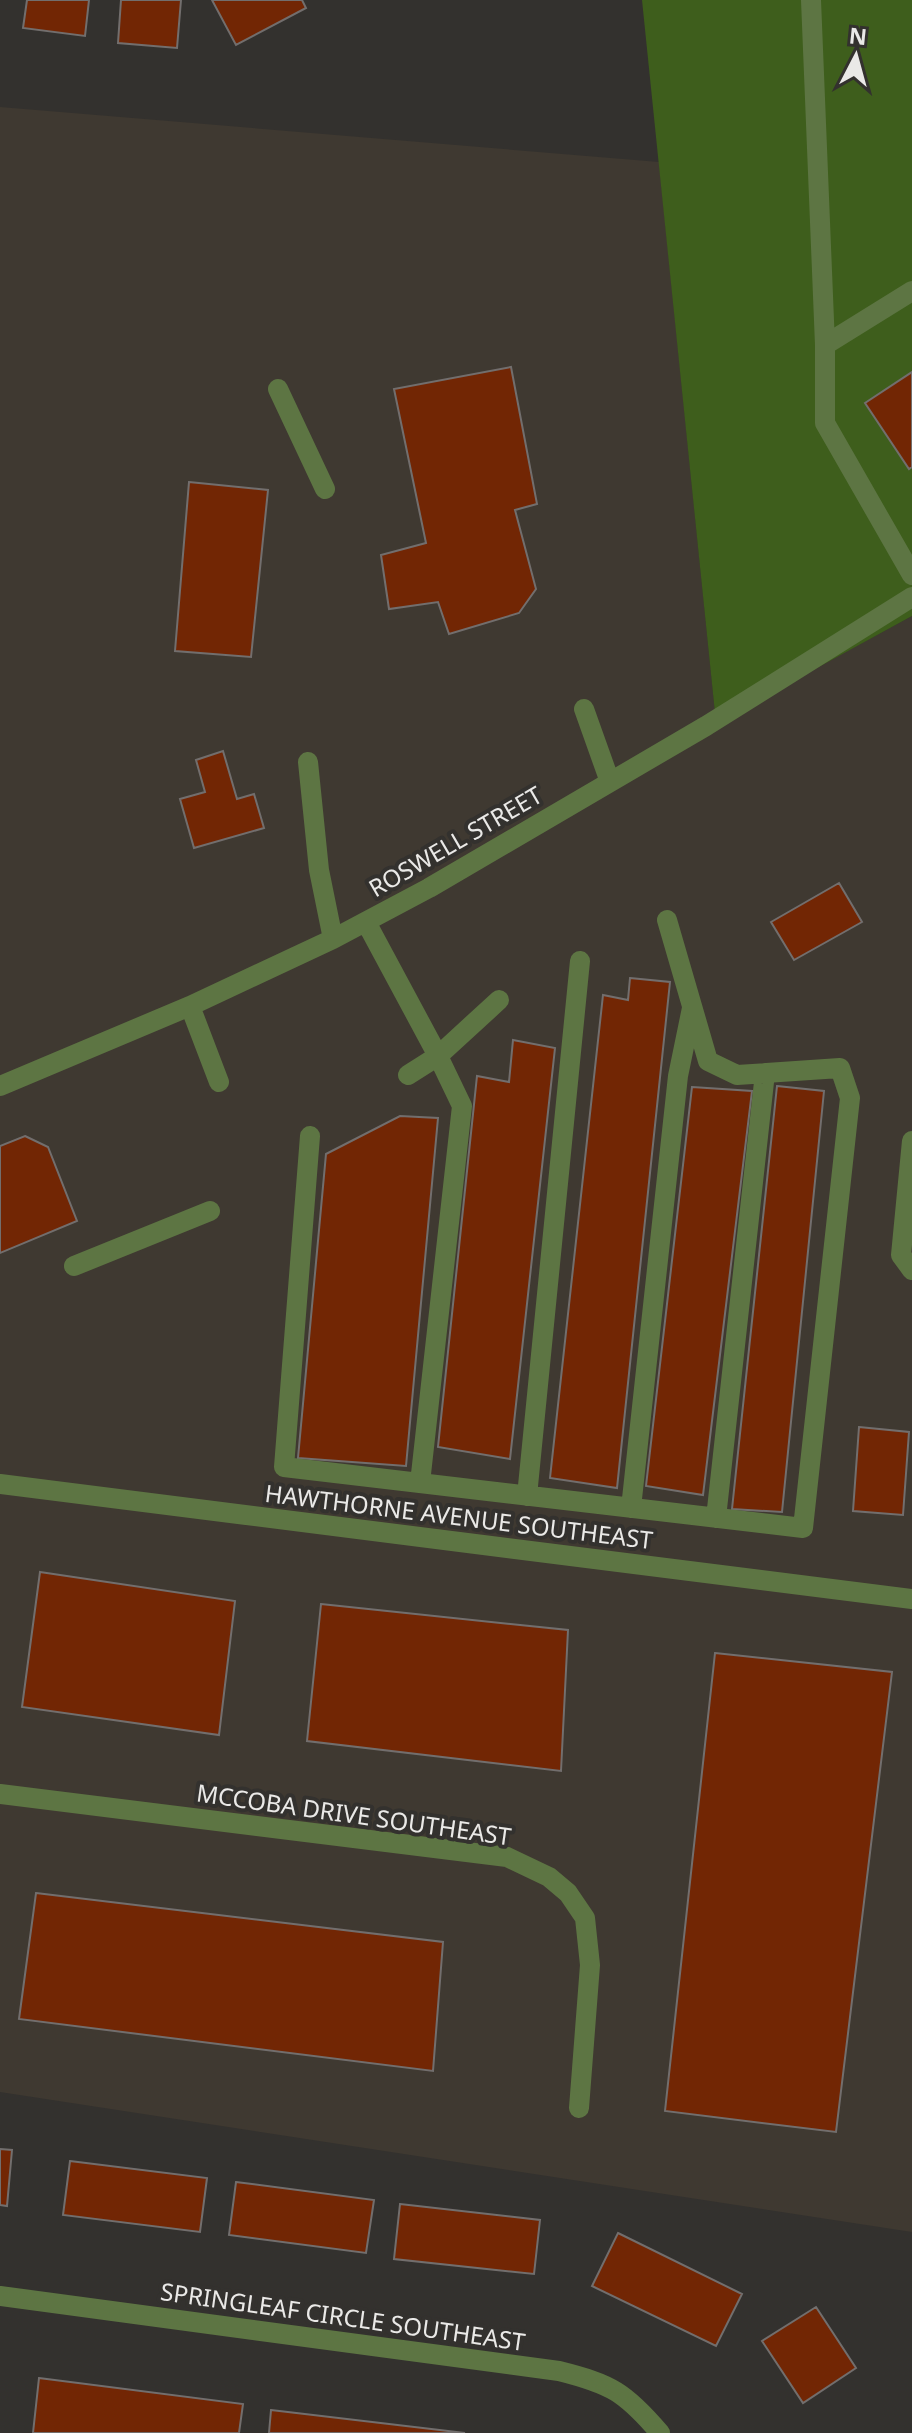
<svg xmlns="http://www.w3.org/2000/svg" width="912" height="2433" viewBox="0 0 912 2433" font-family="'Noto Sans',sans-serif">
<rect width="100%" height="100%" fill="#33312e"/>
<path fill="#3f3931" d="M0,107L659,162L716,722L912,616V2232L0,2092Z"/>
<path fill="#3e5e1c" d="M642,0H912V616L716,723Z"/>
<path fill="#722604" stroke="#726e6d" stroke-width="2" d="M27,0H89L85,36L23,28Z
M121,0H181L177,48L118,43Z
M212,0H302L306,8L236,45Z
M511,367L537,504L515,510L536,589L519,613L449,634L438,602L389,609L381,555L426,543L394,389Z
M912,372V467L909,469L865,403Z
M189,482L268,490L251,657L175,651Z
M223,751L237,799L254,794L264,828L194,848L180,799L205,792L196,760Z
M839,883L862,922L794,960L771,922Z
M630,978L670,982L617,1488L550,1478L603,995L628,1000Z
M513,1040L555,1048L510,1459L438,1447L477,1076L509,1082Z
M777,1086L824,1091L782,1512L732,1509Z
M692,1087L752,1091L703,1495L646,1486Z
M400,1116L438,1118L406,1466L298,1458L326,1154Z
M25,1136L48,1147L77,1221L0,1253V1146Z
M859,1427L909,1432L903,1515L853,1511Z
M40,1572L235,1601L219,1735L22,1707Z
M321,1604L568,1630L561,1771L307,1741Z
M715,1653L892,1672L836,2132L665,2111Z
M36,1893L443,1942L433,2071L19,2019Z
M0,2149L12,2150L7,2206L0,2205Z
M70,2161L207,2178L200,2232L63,2215Z
M236,2182L374,2200L366,2253L229,2235Z
M400,2204L540,2220L534,2274L394,2259Z
M618,2233L742,2294L716,2346L592,2286Z
M816,2307L856,2368L803,2403L762,2341Z
M39,2378L243,2404L239,2433H33Z
M271,2410L465,2433H269Z"/>
<g fill="none" stroke-linecap="round" stroke-linejoin="round">
<path stroke="#5d7543" stroke-width="20" d="M811,0L825,345V423L912,575
M825,345L912,291
M278,389L325,489
M584,709L610,782
M308,762L319,870L333,939
M366,922L438,1056L462,1106L420,1483
M190,1006L219,1082
M408,1075L438,1056L499,1000
M0,1086L190,1006L333,939L429,888L706,726L912,597
M310,1136L284,1467L803,1528L850,1098L840,1068L737,1075L708,1061L667,920
M912,1141L901,1255L912,1270
M74,1266L210,1211
M0,1484L912,1599
M527,1496L580,961
M631,1508L678,1076L692,1008
M716,1518L765,1073
M0,1794L507,1857L549,1877L568,1893L585,1918L590,1965L579,2108
M0,2296L559,2371C611,2384 625,2392 660,2433"/>
</g>
<g text-anchor="middle" dominant-baseline="central" stroke-width="8" stroke-linejoin="round" paint-order="stroke">
<g font-size="24" fill="#eae9e7" stroke="#33312e">
<text transform="translate(455 841) rotate(-30)">ROSWELL STREET</text>
<text transform="translate(459 1516) rotate(7)">HAWTHORNE AVENUE SOUTHEAST</text>
<text transform="translate(354 1814) rotate(8)">MCCOBA DRIVE SOUTHEAST</text>
<text transform="translate(343 2316) rotate(8)">SPRINGLEAF CIRCLE SOUTHEAST</text>
</g>
</g>
<g transform="translate(856 56) rotate(6)" stroke="#33312e" stroke-width="6" paint-order="stroke">
<path d="M0-6L14 30L0 20L-14 30Z" fill="#eae9e7"/>
<text y="-12" font-size="22" font-weight="bold" text-anchor="middle" fill="#eae9e7">N</text>
</g>
</svg>
